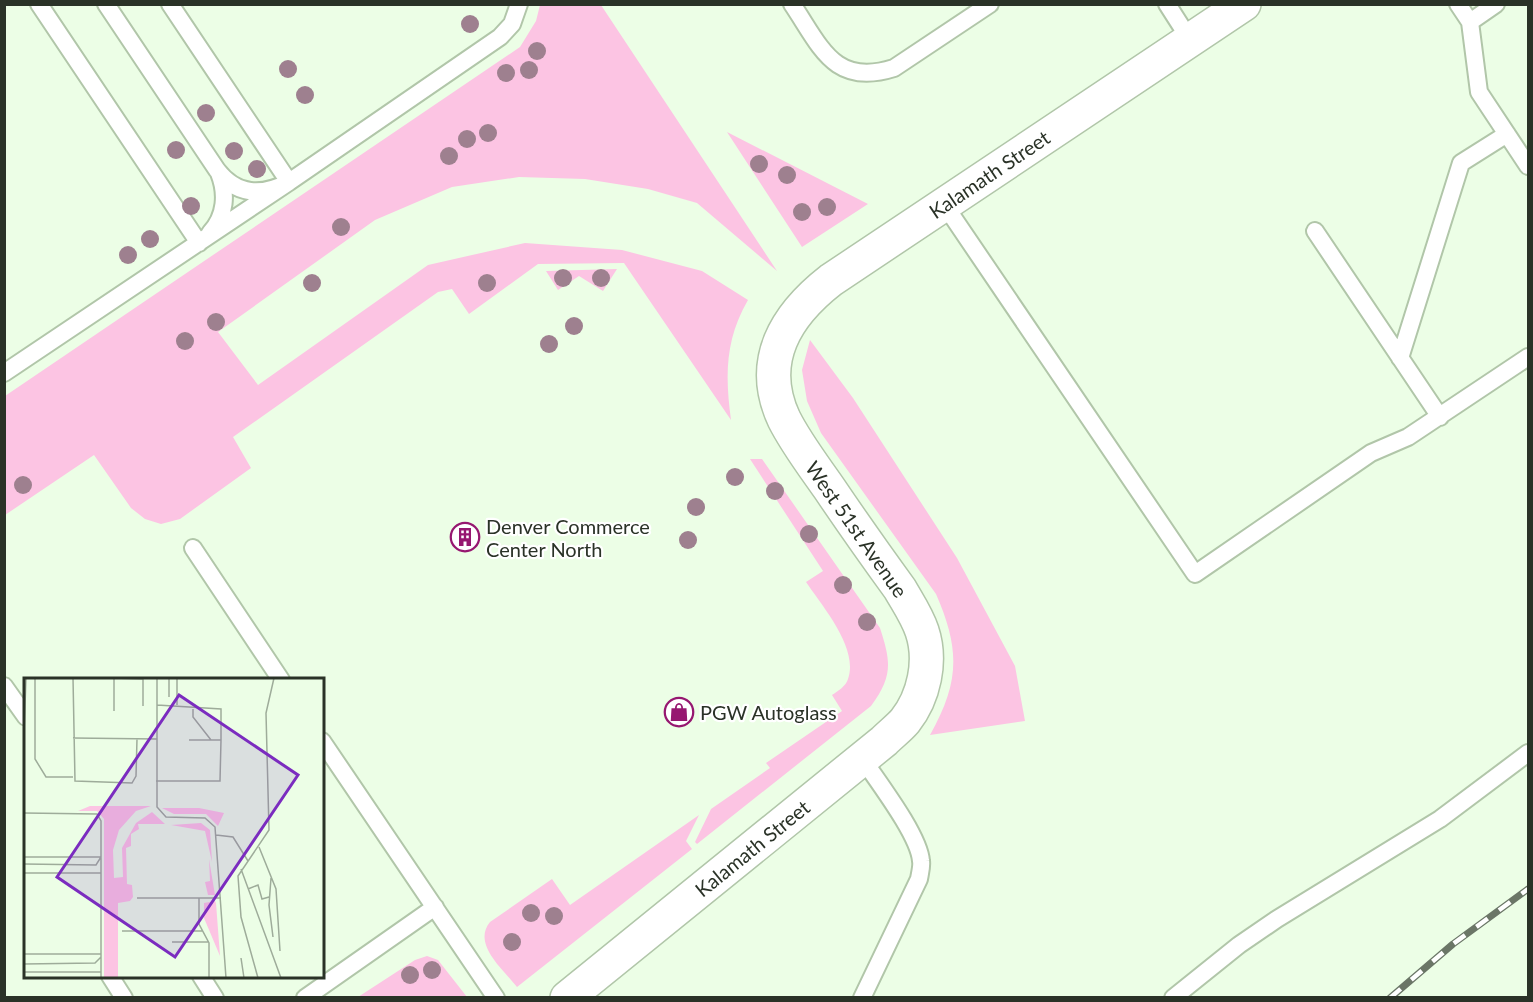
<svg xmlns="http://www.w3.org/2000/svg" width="1533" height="1002" viewBox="0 0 1533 1002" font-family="Lato,sans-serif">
<rect width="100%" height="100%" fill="#ecfee6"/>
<path fill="#fcc4e3" d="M540,5H601L777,271L697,203L648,189L585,179L519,177L452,187L375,220L218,332L258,385L428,265L525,243L622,250L702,271L748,300C725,340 725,375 731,420L624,263L538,264L469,314L452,289L438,292L233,437L251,468L180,519L161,524L145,519L131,508L94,455L5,515V396L520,47L536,21Z
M727,132L868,204L802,247Z
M617,269L603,291L579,276L558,290L546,271Z
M810,340L853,398L957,558L1015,666L1025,721L930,735C960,682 960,649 936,594L821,433L807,401L802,370Z
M750,459H762L880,628C891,662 893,676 871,706L697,844L695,842L711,809L770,768L766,763L842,711L832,695C838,691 846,686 848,679C859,648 822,606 806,582L823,571Z
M699,815L686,841L692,849L517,987C503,969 472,944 490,922L552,879L570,905Z
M427,956L438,960L467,997H358L415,960Z"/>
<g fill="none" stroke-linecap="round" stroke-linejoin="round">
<g stroke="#b1c6a9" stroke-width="20">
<path id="lane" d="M39,4L199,243
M106,4L217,170C237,196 262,196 289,182L500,37L512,24L519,4
M792,4C821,47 834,87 894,68L990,4
M1167,4L1190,40
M1458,4L1470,22L1479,92L1528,166
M1470,22L1496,4
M944,204L1195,574L1371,453L1408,437L1528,357
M1315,231L1440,417
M210,233C226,216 227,193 219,173
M1400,358L1461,163L1507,134
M4,373L289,182L170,4
M193,548L281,680
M4,686L26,717
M322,741L496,998
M862,758C878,782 919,835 921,861C922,866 920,873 919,879L862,998
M110,976L124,998
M201,976L215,998
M305,998L435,907
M1173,998L1239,945L1277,919L1440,819L1528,753"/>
</g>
<g stroke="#b1c6a9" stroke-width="36">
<path id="street" d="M567,998L884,741C891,734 899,728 905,721C924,697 932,661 922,631C917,616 908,603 900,589C876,556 852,522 829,488C813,465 796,443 784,419C757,361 786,315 831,280L1244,4"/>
</g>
<use href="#lane" stroke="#fff" stroke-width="16"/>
<use href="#street" stroke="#fff" stroke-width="33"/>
<g stroke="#6b7667" stroke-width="7">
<path id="rail" d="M1390,998L1453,944L1528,889"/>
</g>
<use href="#rail" stroke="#fff" stroke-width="4.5" stroke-dasharray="14" stroke-linecap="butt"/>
</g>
<g fill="#9e808f">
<circle cx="470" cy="24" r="9"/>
<circle cx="537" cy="51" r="9"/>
<circle cx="288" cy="69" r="9"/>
<circle cx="529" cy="70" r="9"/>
<circle cx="506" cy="73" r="9"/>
<circle cx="305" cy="95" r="9"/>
<circle cx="206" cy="113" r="9"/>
<circle cx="488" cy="133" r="9"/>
<circle cx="467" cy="139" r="9"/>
<circle cx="176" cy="150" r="9"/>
<circle cx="234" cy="151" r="9"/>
<circle cx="449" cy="156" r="9"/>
<circle cx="759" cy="164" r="9"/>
<circle cx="257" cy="169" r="9"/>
<circle cx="787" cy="175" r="9"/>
<circle cx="191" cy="206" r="9"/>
<circle cx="827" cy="207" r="9"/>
<circle cx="802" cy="212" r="9"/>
<circle cx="341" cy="227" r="9"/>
<circle cx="150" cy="239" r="9"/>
<circle cx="128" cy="255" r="9"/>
<circle cx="563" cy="278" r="9"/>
<circle cx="601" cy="278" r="9"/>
<circle cx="312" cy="283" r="9"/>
<circle cx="487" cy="283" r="9"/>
<circle cx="216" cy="322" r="9"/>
<circle cx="574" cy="326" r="9"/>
<circle cx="185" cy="341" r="9"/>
<circle cx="549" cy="344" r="9"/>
<circle cx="735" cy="477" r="9"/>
<circle cx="23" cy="485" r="9"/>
<circle cx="775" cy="491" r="9"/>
<circle cx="696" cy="507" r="9"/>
<circle cx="809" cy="534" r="9"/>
<circle cx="688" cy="540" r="9"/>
<circle cx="843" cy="585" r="9"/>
<circle cx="867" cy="622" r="9"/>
<circle cx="531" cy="913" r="9"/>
<circle cx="554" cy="916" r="9"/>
<circle cx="512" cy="942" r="9"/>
<circle cx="432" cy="970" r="9"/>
<circle cx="410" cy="975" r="9"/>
</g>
<defs>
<g id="building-ring" transform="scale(1.5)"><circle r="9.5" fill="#fff" stroke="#961770" stroke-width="1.5"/><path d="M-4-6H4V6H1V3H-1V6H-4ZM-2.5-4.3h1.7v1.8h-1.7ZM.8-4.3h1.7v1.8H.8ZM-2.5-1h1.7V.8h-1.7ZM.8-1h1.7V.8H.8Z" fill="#961770"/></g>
<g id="shop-ring" transform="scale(1.5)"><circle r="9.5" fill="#fff" stroke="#961770" stroke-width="1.5"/><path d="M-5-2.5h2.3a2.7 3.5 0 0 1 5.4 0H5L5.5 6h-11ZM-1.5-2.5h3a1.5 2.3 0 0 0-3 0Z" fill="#961770"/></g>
</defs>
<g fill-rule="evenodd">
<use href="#building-ring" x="465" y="537"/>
<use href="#shop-ring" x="679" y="712"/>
</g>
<g text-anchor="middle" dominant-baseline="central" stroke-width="4.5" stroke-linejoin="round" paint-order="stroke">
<g font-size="20" fill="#2a3227" stroke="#fff">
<text transform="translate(989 174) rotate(-34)">Kalamath Street</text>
<text transform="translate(857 529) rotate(55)">West 51st Avenue</text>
<text transform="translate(752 848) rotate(-39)">Kalamath Street</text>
</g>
<g font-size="20" fill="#2a3227" stroke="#fff" text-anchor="start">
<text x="486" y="526">Denver Commerce<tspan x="486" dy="23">Center North</tspan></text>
<text x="700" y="712">PGW Autoglass</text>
</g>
</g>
<g transform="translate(24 678)">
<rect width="300" height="300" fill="#ecfee6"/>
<path d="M66,128H127L112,133L95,152L89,172L90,200L99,199L98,170L112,145L128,134L141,146H114L115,151L107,156V168L102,170L103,206L108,207L109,219L106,223L94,225V300H80V141L73,133H54ZM138,130H175L200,135L194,148L182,136H150ZM177,145L186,152L188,184L181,153L147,147ZM185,181L191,217H184L181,204L186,203ZM191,223L192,225L196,278L180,240V225Z" fill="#fcc4e3"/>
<path fill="none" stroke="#9eac9a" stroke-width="1.5" d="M11,0V81L22,99H49M49,0L51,103L108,105L112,98L113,61M133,0V129L142,139L181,140L191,149L202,300M153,0V27M145,19V0M169,31V39L187,62M90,33V0L119,1V28M0,55L2,0M49,60L133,61M165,62H197M132,103H196L197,62V31L133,27M0,135L73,136L77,143V179L72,187L0,186M192,157L209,159L224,183M235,169L252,211L256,273M0,179H77V300M217,191L257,300M0,195H77M247,200L245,227L249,259M224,211L234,207L238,221L245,219M113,220H197M175,220V246L185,265V300M98,253H179M148,264H185M0,276H77M217,280L220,300M0,286L71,285L77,279M0,294H77M234,300L217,239L214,198L245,152L242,35L250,0"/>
<path fill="#7b2cbf" fill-opacity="0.15" stroke="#7b2cbf" stroke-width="3" d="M155,17L274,97L151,279L33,199Z"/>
<rect width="300" height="300" fill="none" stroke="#2a3227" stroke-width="3"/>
</g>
<rect width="1533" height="1002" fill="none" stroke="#2a3227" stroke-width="12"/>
</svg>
